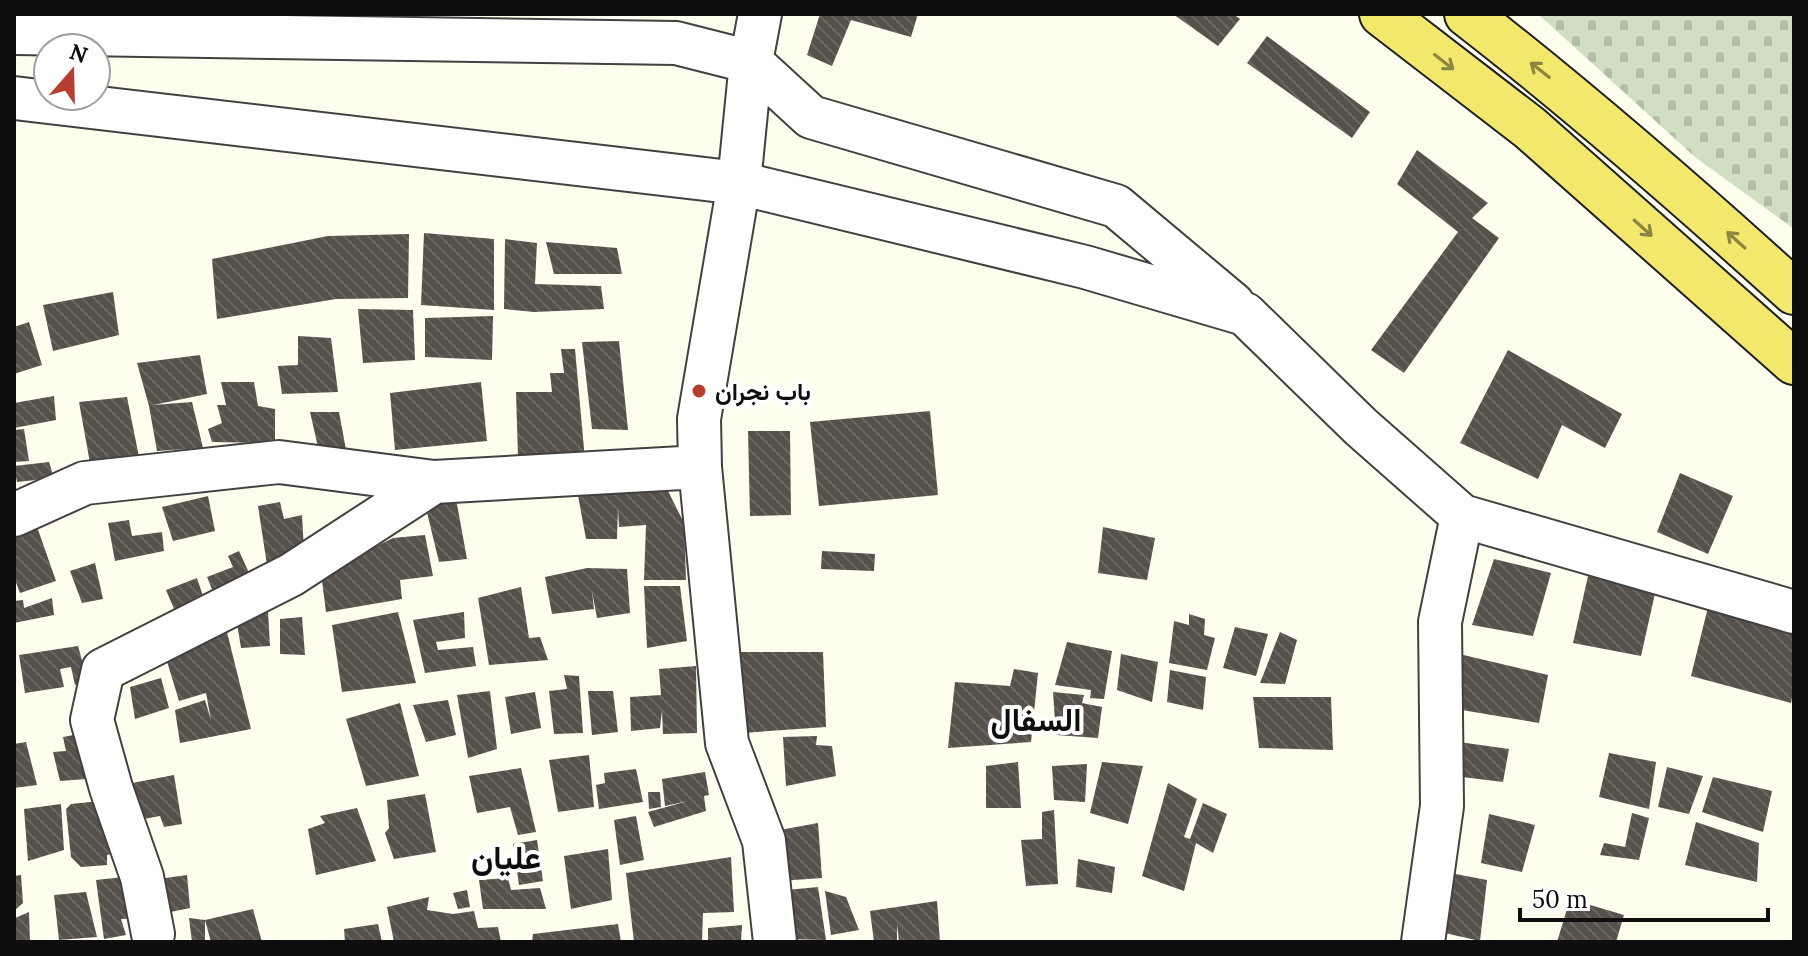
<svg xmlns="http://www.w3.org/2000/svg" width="1808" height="956" viewBox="0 0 1808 956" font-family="Lora,Vazirmatn,serif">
<defs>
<pattern id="cemetery-stones" width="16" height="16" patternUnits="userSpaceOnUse" patternTransform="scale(2)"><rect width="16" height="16" fill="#d0dfc1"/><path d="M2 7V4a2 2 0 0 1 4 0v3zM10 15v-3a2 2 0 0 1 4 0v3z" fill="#b1bea5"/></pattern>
<pattern id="building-back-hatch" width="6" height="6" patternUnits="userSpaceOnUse" patternTransform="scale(2)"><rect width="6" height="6" fill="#56514b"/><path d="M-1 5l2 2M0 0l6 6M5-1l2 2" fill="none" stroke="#696561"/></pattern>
</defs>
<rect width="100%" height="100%" fill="#fefeef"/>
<path fill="url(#cemetery-stones)" d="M1538,14H1794V229L1695,157Z"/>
<path fill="url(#building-back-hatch)" d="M820,14H918L911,37L851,20L832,66L807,55Z
M1173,14H1233L1240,19L1218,46Z
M1267,36L1370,112L1352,138L1247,63Z
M1417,150L1488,203L1472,218L1499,238L1404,373L1371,350L1458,232L1397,184Z
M424,233L494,239V310L421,305Z
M409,234L408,298L336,299L217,319L212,259L328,236Z
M505,239L537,243L535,284L601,286L604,309L534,312L504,309Z
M546,242L617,248L622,274H554Z
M113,292L119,335L53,351L43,305Z
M358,309L413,310L415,360L363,363Z
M493,316L492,360L425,357V318Z
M29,322L42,365L14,374V327Z
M298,336L331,338L338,392L282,394L278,366L298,365Z
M619,341L628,430L592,429L582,342Z
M561,349H575L585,460L518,457L516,392H552L550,373H564Z
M1508,350L1622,414L1605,448L1562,425L1538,479L1460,443Z
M200,355L207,394L153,405L192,402L203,448L157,451L149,406L137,363Z
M221,382H254L258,406L275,409V443L212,442L208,429L222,423L217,405H226Z
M481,382L487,441L395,450L390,393Z
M54,396L56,420L14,428V403Z
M127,397L139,457L90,463L79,402Z
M930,411L938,495L819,506L810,422Z
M310,412H339L346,450L318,447Z
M24,429L29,461L14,462V430Z
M748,431H790L791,515L750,516Z
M49,462L54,478L17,482L14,466Z
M1680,473L1733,496L1708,554L1657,532Z
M618,489L668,491L684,523L686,580H644L646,525L619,527L618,508L617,539H586L577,490Z
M455,493L467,559L439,562L424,500Z
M208,496L215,531L173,541L162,507Z
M280,502L284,519L302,515L304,551L267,565L258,506Z
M129,520L132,536L162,532L164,551L115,561L108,523Z
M35,521L56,581L20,593L14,577V530Z
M1103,527L1155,538L1147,580L1098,573Z
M425,535L433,576L400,580L402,599L326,612L322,581L330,569L393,538Z
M239,551L255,586L217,602L207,577L233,567L228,556Z
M822,551L875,554L874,571L821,569Z
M1494,559L1551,573L1533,636L1472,625Z
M95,563L103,599L82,603L70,571Z
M587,568L627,569L630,613L597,618L592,591L594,609L552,614L545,577Z
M1588,576L1656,589L1641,656L1573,643Z
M197,578L208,611L180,623L166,590Z
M644,586H680L687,641L647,648Z
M521,587L529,638L540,637L548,660L489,665L478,598Z
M52,598L54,615L14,623V601L23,600L24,608Z
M1708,607L1794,633V688L1791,703L1691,676Z
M268,611L270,646L241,648L236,617Z
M398,612L416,683L342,692L332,625Z
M464,612L465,638L436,642L438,650L473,647L476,666L425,673L413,620Z
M1189,614L1205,619L1204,635L1215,638L1207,670L1169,663L1174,621L1189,625Z
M302,617L305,655L280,654V619Z
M1235,627L1268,634L1256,676L1223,668Z
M227,632L251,729L180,743L175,710L205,700L211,720L206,693L179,701L166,658Z
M1280,632L1297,640L1285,684L1260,683Z
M1067,642L1112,651L1104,699L1090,698L1091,690L1055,685Z
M78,646L88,682L75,685L71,667L60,669L64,687L25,693L19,655Z
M739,652H823L826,727L742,733Z
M1455,653L1548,675L1539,723L1450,708Z
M1121,654L1158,662L1152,702L1117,690Z
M696,666L697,733L663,734L662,710L660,728L631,731L630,697L661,695L659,669Z
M1014,669L1038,673L1031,742L948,748L955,682L1010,686Z
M1170,670L1206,677L1203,710L1167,702Z
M564,675L579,676L583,733L554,734L549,691L567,689Z
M161,678L169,708L135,719L130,687Z
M490,691L497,749L468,758L457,695Z
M588,691H613L618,732L592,735Z
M535,692L541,728L511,734L505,697Z
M1053,692L1084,695L1082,703L1102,707L1098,738L1056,735Z
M1253,697H1331L1333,750L1259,748Z
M448,700L456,735L426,742L413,705Z
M400,703L419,776L366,786L346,719Z
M79,734L86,779L60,781L53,752L66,751L63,737Z
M817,736L816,745L832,746L836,776L786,786L783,737Z
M26,742L37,785L14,788V744Z
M1459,742L1509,749L1503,782L1454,776Z
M1609,753L1656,762L1649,809L1599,797Z
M589,755L594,807L558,812L549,760Z
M1018,762L1021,808H986V766Z
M1102,762L1143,766L1128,824L1090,813Z
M1087,764L1085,802L1054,800L1052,766Z
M1667,767L1703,776L1689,814L1658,807Z
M521,768L536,832L518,835L510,807L477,813L469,776Z
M636,769L643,802L599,809L596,785L605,783L604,773Z
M705,772L709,795L704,796L706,811L654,827L648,812L688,801L665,806L662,779Z
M174,775L182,824L164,827L160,816L133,821L127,784Z
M1713,777L1772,791L1763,832L1702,812Z
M1168,783L1197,799L1184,837L1190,839L1203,803L1227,814L1213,853L1196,843L1184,891L1142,876Z
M648,792H660L661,807L649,809Z
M425,794L436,852L394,859L385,833L389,828L387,800Z
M110,800L121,852L107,855V865L81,867L71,857L66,809L71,804Z
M61,804L64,850L28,861L24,809Z
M357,808L376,861L316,875L308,829L325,823L320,816Z
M1054,810L1058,884L1026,886L1021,840L1042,839V812Z
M1632,813L1649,818L1639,860L1600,855L1604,843L1625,847Z
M1489,814L1535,825L1522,872L1481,863Z
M636,816L644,860L620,865L614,820Z
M1696,822L1759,843L1757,882L1685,865Z
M818,823L822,878L780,881L769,832Z
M537,840L543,881L519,885L513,844Z
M608,849L612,900L571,909L564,856Z
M731,857L734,912L703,913L702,942H634L626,873Z
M1078,859L1115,867L1112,893L1076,887Z
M1445,872L1487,880L1480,941L1436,931Z
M21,875L23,903L14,911V876Z
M187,875L190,908L156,915L151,880Z
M133,876L142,918L121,919L126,935L104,939L96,880Z
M508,878L511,890L540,888L546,909H483L479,880Z
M818,887L826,940L782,939L776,891Z
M467,890L470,907L458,909L453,893Z
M825,891L846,897L859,930L831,935Z
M86,892L97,937L59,940L54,895Z
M429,897L427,910L453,914L474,911L478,928L498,927L501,942H394L387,907Z
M1570,899L1624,915L1616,942H1557Z
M937,901L940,942H899L897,924V942H874L870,911Z
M253,909L262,942H211L205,920V942H192L189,918L205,920Z
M29,912L30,942H14L15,918Z
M378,924L382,942H345L344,929Z
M618,924L621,942H532L533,934Z
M742,925L741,942H708V928Z"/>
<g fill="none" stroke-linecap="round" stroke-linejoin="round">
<g stroke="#414141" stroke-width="46">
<path id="minor" d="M760,14L751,62L739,183L699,419L700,467L727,743L764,841L775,942
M14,33L676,43L751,62L811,117L1116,206L1233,304
M14,98L739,183L1085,267L1245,314L1361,427L1462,516L1794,612
M14,515L85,483L279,462L434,482L700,467
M153,934L142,877L111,788L92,720L103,670L291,575L434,482
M1423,942L1442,806L1440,622L1462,516"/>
</g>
<g stroke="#1f1f1f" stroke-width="48">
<path id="major" d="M1382,14L1530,128L1794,362
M1467,14C1582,103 1687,195 1794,292"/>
</g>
<use href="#minor" stroke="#fff" stroke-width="42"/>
<use href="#major" stroke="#f2e96c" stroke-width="44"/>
</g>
<defs><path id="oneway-shaft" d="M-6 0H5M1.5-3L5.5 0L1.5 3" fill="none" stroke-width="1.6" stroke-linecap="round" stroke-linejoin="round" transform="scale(2)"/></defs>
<g stroke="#8b8642">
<use href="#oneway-shaft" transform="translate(1444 62) rotate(38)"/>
<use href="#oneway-shaft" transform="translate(1540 70) rotate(-142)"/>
<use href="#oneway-shaft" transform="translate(1643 228) rotate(42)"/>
<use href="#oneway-shaft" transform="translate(1736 240) rotate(-138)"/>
</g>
<circle fill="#b73e2c" stroke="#fff" stroke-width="3" cx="699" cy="391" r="8"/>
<g text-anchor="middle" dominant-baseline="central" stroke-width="8" stroke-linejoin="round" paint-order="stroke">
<g font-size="24" font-weight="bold" fill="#0e0e0e" stroke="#fff" text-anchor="start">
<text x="715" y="391">باب نجران</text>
</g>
<g font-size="32" font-weight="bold" fill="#0e0e0e" stroke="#fff">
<text x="1036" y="719">السفال</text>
<text x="506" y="857">عليان</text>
</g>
</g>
<rect width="1808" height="956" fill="none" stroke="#0e0e0e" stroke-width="32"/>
<g transform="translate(72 72) rotate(20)"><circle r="38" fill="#ffffff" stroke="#9f9f9f" stroke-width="2"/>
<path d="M0-6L14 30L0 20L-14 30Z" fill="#b73e2c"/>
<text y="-12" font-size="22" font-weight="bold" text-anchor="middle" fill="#0e0e0e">N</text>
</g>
<path d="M1520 908v12h248v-12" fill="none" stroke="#0e0e0e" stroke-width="4"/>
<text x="1532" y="908" font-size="24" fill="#0e0e0e" stroke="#ffffff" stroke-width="6" paint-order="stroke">50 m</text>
</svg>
